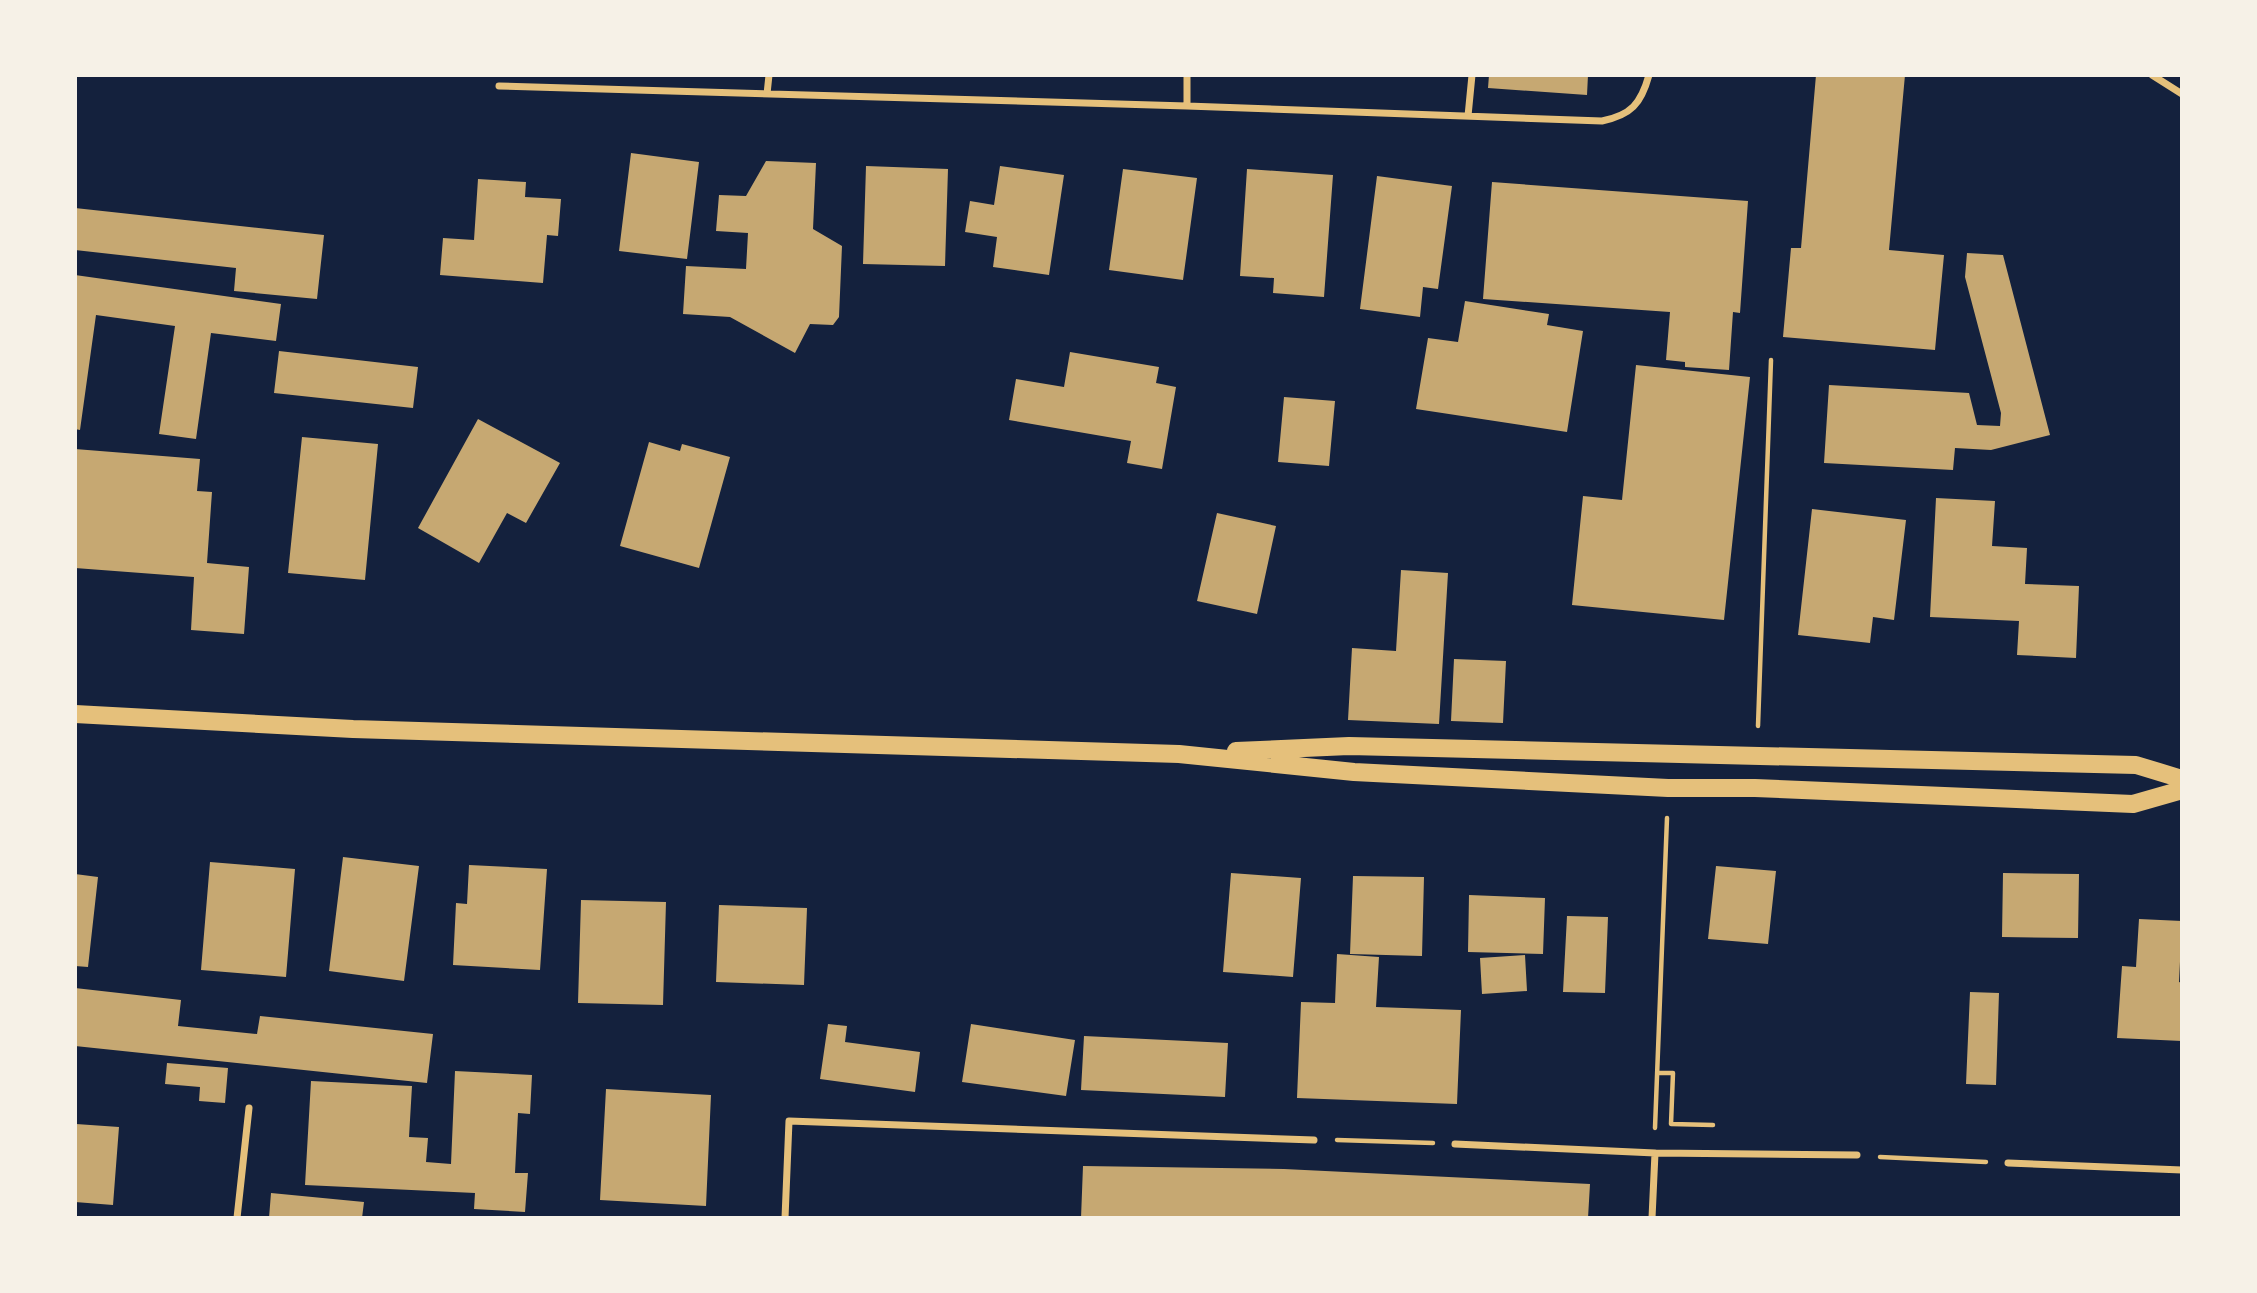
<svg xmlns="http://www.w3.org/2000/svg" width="2257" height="1293" viewBox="0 0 2257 1293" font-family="'Golos Text',sans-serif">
<rect width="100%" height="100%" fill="#14213d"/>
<path fill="#c6a872" d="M1489,75H1588L1587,95L1488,88Z
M1816,75H1905L1889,250L1944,255L1935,350L1783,337L1791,248H1801Z
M631,153L699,162L687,259L619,251Z
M766,161L816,163L813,229L842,246L839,317L833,325L810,324L795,353L730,317L683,314L686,266L746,269L748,233L716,231L719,195L746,196Z
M866,166L948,169L945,266L863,264Z
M1000,166L1064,175L1049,275L993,267L997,237L965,232L970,201L994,205Z
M1123,169L1197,178L1183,280L1109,270Z
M1247,169L1333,175L1324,297L1273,293L1274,278L1240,276Z
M1377,176L1452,186L1438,289L1423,287L1420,317L1360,309Z
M478,179L526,182L525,197L561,199L558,236L547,235L543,283L440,275L443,238L474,240Z
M1492,182L1748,201L1740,313L1733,312L1729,370L1685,367V362L1666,360L1670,312L1483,299Z
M75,208L324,235L317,299L234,291L236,268L75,250Z
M1967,253L2003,255L2050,435L1991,450L1955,448L1953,470L1824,463L1829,385L1969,393L1977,425L2000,426L2001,413L1965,277Z
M75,275L281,304L276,341L211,333L196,439L159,434L175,326L96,315L80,430L75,429Z
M1465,301L1549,314L1547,325L1583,331L1567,432L1416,409L1428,338L1458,342Z
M279,351L418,367L413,408L274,393Z
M1070,352L1159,367L1156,383L1176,387L1162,469L1127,463L1131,441L1009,420L1016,379L1064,387Z
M1636,365L1750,377L1724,620L1572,605L1583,496L1622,500Z
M1284,397L1335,401L1329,466L1278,462Z
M478,419L560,463L526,523L507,513L479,563L418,528Z
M302,437L378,444L365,580L288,573Z
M649,442L680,451L682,444L730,457L699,568L620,546Z
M75,449L200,459L197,491L212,492L207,563L249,567L244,634L191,630L194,577L75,568Z
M1936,498L1995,501L1992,546L2027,548L2025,584L2079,586L2076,658L2017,655L2019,621L1930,617Z
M1812,509L1906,520L1894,620L1873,617L1870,643L1798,635Z
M1217,513L1276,526L1257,614L1197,601Z
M1401,570L1448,573L1439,724L1348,720L1352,648L1396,651Z
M1454,659L1506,661L1503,723L1451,721Z
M343,857L419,866L404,981L329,971Z
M210,862L295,869L286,977L201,970Z
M469,865L547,869L540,970L453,965L456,903L467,904Z
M1716,866L1776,871L1768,944L1708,939Z
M1231,873L1301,878L1293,977L1223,972Z
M2003,873L2079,874L2078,938L2002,937Z
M75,874L98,877L88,967L75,966Z
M1353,876L1424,877L1422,956L1350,954Z
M1469,895L1545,898L1543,954L1468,952Z
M581,900L666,902L663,1005L578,1003Z
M719,905L807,908L804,985L716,982Z
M1567,916L1608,917L1605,993L1563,992Z
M2139,919L2182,921L2179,982L2182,983V1041L2117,1038L2122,966L2136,967Z
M1337,954L1379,957L1376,1007L1461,1010L1457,1104L1297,1098L1301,1002L1335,1003Z
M1525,955L1527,991L1482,994L1480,958Z
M75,988L181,1000L178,1026L257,1034L260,1016L433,1034L427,1083L75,1046Z
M1970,992L1999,993L1996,1085L1966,1084Z
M828,1024L847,1026L845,1042L920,1052L915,1092L820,1079Z
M971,1024L1075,1040L1066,1096L962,1082Z
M1084,1036L1228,1043L1225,1097L1081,1090Z
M167,1063L228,1068L225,1103L199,1101L200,1087L165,1084Z
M455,1071L532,1075L530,1114L518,1113L515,1173H528L525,1212L474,1209L475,1193L305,1185L311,1081L412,1086L409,1137L428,1138L426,1162L451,1164Z
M606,1089L711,1095L706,1206L600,1200Z
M76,1124L119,1127L113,1205L75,1202Z
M1083,1166L1284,1169L1590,1184L1588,1218H1081Z
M271,1193L364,1202L362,1218H269Z"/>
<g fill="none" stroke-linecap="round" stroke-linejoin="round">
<path stroke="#e5c07b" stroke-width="4.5" d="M1758,726L1771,360
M1658,1073H1673L1671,1124L1713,1125
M1655,1128L1667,818
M1337,1140L1433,1143
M1880,1157L1986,1162"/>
<path stroke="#e5c07b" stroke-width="7" d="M2152,75L2182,94
M499,86L1187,106L1602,121C1631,115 1641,104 1649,75
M767,94L769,75
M1187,106V75
M1468,116L1472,75
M1455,1144L1655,1153L1857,1155
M2008,1163L2182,1170
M237,1218L249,1108
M785,1218L789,1121L1314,1140
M1652,1218L1655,1153"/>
<path stroke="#e5c07b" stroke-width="18" d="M75,714L353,729L1179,754L1354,772L1668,788H1755L2133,804L2182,790
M1236,751L1349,746L2136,765L2182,779"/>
</g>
<rect width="2257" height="1293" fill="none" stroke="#f6f1e7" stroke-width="154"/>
</svg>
